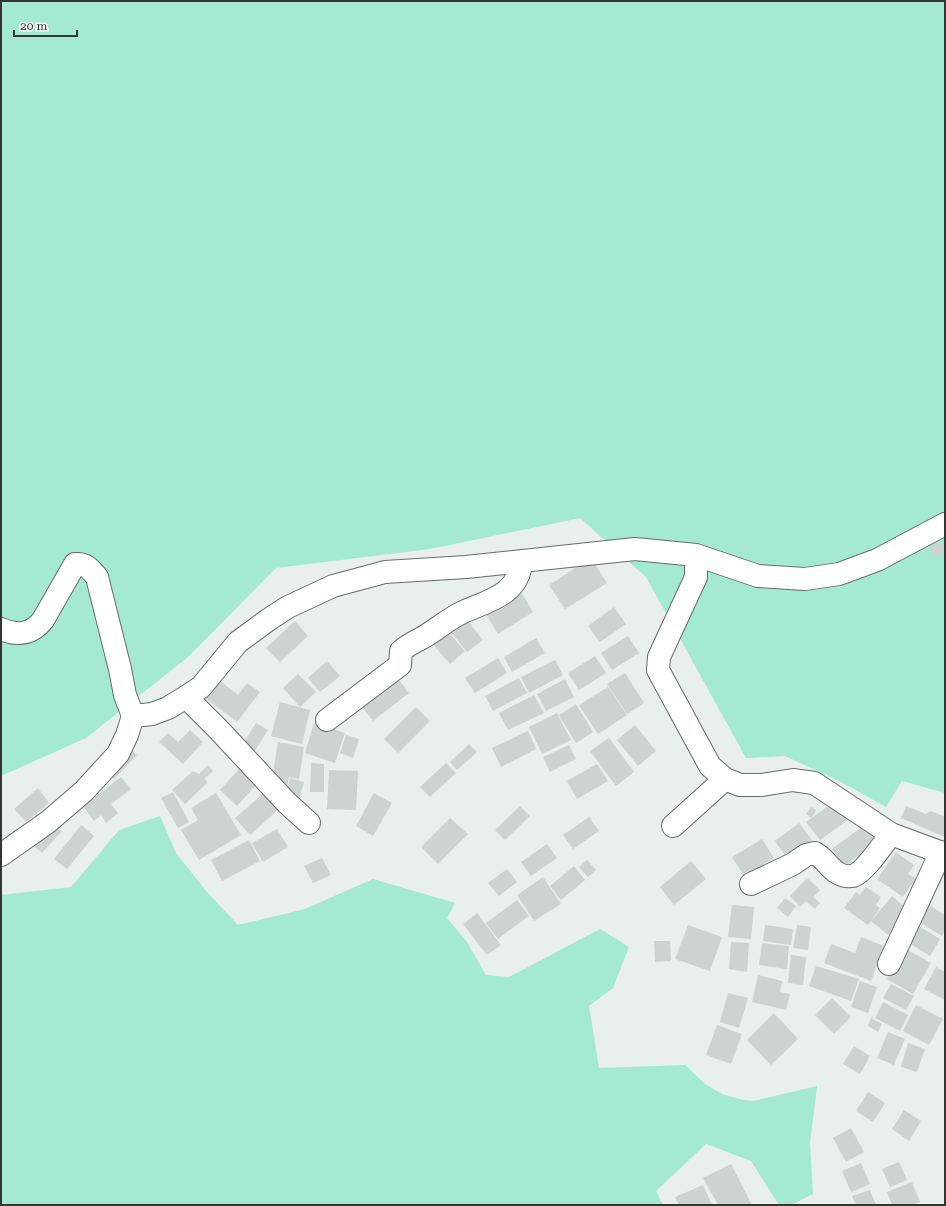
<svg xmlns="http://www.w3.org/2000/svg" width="946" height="1206" viewBox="0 0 946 1206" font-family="'Roboto Serif',serif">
<rect width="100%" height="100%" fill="#e8efec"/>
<path fill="#a4e9d1" d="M1,1H945V793L902,781L886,807L841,782L785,756L746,758L646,577L580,518L430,549L276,568L188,657L86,738L1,776Z
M160,816L176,853L207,892L238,925L305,909L373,879L455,903L447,918L467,942L486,975L509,977L600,929L629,947L613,988L589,1006L599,1068L685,1065L705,1084L722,1094L743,1100L753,1101L817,1086L810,1143L813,1194L791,1205H779L751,1161L706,1144L656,1191L663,1205H1V895L71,887L119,830Z"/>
<path fill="#ccd3d0" d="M940,541L945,551L936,557L929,548Z
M591,558L607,583L565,609L549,585Z
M520,590L533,612L498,634L484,611Z
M614,607L626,624L600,642L588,626Z
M463,615L483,640L467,652L447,627Z
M295,621L308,636L280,662L266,648Z
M444,627L465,651L450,664L429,640Z
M628,636L639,653L612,670L601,653Z
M536,638L545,653L512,672L504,657Z
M595,656L606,673L579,690L568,673Z
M498,658L507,673L475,693L465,678Z
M555,660L563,675L529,693L521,677Z
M327,661L340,676L320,692L308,678Z
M625,673L644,703L627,714L607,684Z
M298,674L316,692L300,707L283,688Z
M395,675L409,693L373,721L359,703Z
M519,678L527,693L493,711L485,696Z
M565,679L574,697L546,711L537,694Z
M219,680L238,695L247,683L260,692L237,722L205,698Z
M608,687L627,715L598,734L579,705Z
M534,695L544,713L508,730L499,713Z
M280,702L310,710L302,744L271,736Z
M576,704L593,732L576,743L559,715Z
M416,707L430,721L398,753L384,739Z
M557,713L571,740L542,754L529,727Z
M256,723L268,730L252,755L241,747Z
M314,723L345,733L335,763L305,753Z
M635,725L656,751L638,766L617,740Z
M190,730L203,742L183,764L159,742L168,733L178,742Z
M528,731L536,749L501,767L492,748Z
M346,735L359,739L353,758L340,753Z
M609,738L634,772L616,786L590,751Z
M278,742L304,747L299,779L289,777L287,786L276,784L278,774L273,773Z
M469,744L477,752L457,770L450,762Z
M569,745L576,759L550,772L543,757Z
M128,746L137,755L114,779L104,770Z
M311,763L324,764V792H310Z
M446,763L456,773L430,797L420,787Z
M597,764L608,781L577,799L567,781Z
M208,765L213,771L205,778L207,783L185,804L172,790L193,771L199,774Z
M240,768L257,784L237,806L220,790Z
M329,770L358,771L356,810L327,809Z
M121,777L131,789L111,804L118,813L106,823L101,815L94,821L83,806Z
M290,778L304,782L299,800L286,796Z
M38,788L49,803L26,822L14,809Z
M267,790L282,806L250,835L235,818Z
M173,792L189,822L178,828L161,798Z
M216,793L241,835L199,860L181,830L198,820L191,808Z
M374,793L392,803L373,836L356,826Z
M837,800L853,816L820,840L806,822Z
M520,806L530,816L505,840L495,830Z
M906,806L926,814L931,811L945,817V837L901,818Z
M811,807L816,810L812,818L806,814Z
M589,817L599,831L573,849L563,835Z
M450,818L468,834L438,864L421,847Z
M799,823L812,840L787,858L775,841Z
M50,825L62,831L42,853L29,842Z
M81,825L94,836L67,869L54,859Z
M863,826L880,840L861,861L857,856L845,867L832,849Z
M277,829L288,847L263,862L252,843Z
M762,839L774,858L744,876L732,857Z
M249,840L260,861L222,881L211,860Z
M547,844L557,858L531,876L521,862Z
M896,852L914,865L908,874L916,879L903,897L877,879Z
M322,858L331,875L313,883L304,866Z
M587,860L596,870L588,877L579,867Z
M691,861L706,879L674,905L660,887Z
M574,866L585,880L561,900L550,886Z
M507,869L517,882L499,896L488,883Z
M543,877L561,904L534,921L517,895Z
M807,878L820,890L813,897L820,903L815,909L806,901L800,907L790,896Z
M866,887L881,897L876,905L880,908L868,925L844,908L856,892L860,895Z
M892,896L909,911L888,935L871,921Z
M785,898L796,906L788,917L777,908Z
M517,900L529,916L498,939L486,923Z
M926,903L945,915V930L942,936L916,920Z
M732,905L754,907L751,939L728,937Z
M477,913L501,945L487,955L463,924Z
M914,923L940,939L930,956L904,940Z
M688,925L722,937L710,971L675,959Z
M765,925L793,929L791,945L763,941Z
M797,925L811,927L808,950L793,948Z
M861,937L884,946L871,981L824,963L831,944L855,953Z
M654,941H670L671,961L655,962Z
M731,942L749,943L747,972L729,969Z
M762,943L789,946L787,969L759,965Z
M904,948L931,963L913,994L887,979Z
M791,955L806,957L803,985L788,983Z
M816,966L859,979L851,1001L809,986Z
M936,967L945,972V1000L924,989Z
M758,975L782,981L780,992L790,994L786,1010L752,1002Z
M860,981L877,987L868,1013L851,1007Z
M891,984L914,996L906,1010L883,998Z
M728,993L748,998L739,1028L720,1022Z
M832,998L851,1017L834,1034L815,1015Z
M883,1002L908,1015L900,1031L875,1018Z
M916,1005L943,1019L929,1045L903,1031Z
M774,1013L798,1039L771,1065L747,1040Z
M871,1018L882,1024L878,1032L868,1026Z
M717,1025L742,1034L731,1064L706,1055Z
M888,1032L905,1039L894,1065L877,1058Z
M908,1043L925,1049L917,1072L901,1067Z
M854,1046L870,1056L860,1074L843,1064Z
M868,1092L885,1103L873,1122L856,1111Z
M904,1110L921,1121L909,1141L892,1129Z
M851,1128L864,1152L846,1162L833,1138Z
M899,1162L907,1180L890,1187L882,1169Z
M861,1163L870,1184L851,1192L842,1171Z
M731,1164L752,1205H718L703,1178Z
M912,1182L920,1202L911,1205H892L887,1192Z
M703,1185L712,1205H679L675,1197Z
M870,1190L876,1205H856L852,1196Z"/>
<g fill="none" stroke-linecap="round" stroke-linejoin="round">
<g stroke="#666c6a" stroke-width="24">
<path id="minor" d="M696,555V577L659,657L658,670L710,766L725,779L740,785H762L793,780L814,783L891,834L945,854
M1,629C18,636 31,635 43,620L75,564C86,563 90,569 97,577L120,669L125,695L133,716L127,735L118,754L84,791L48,822L1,855
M186,697L219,730L287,803L309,823
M133,716L152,714L168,708L186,697L201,687L238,642L268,620L288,607L333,586L385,572L466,567L635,549L696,555L758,576L805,579L839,574L877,560L945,524
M327,720L400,665L401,651C408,645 414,642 422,638C436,630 448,619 463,612C488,601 520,594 521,561
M673,826L725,779
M751,884L793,864L806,855L815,853C824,858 828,866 836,872C840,875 847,877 853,876C865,872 883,844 891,834
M889,964L941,852"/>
</g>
<use href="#minor" stroke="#fff" stroke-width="22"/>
</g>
<rect width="946" height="1206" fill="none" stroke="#333635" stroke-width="4"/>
<path d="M14 30v6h63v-6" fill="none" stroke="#333635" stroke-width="2"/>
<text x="20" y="30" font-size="12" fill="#333635" stroke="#f5fcf9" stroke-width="3" paint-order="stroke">20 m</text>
</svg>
